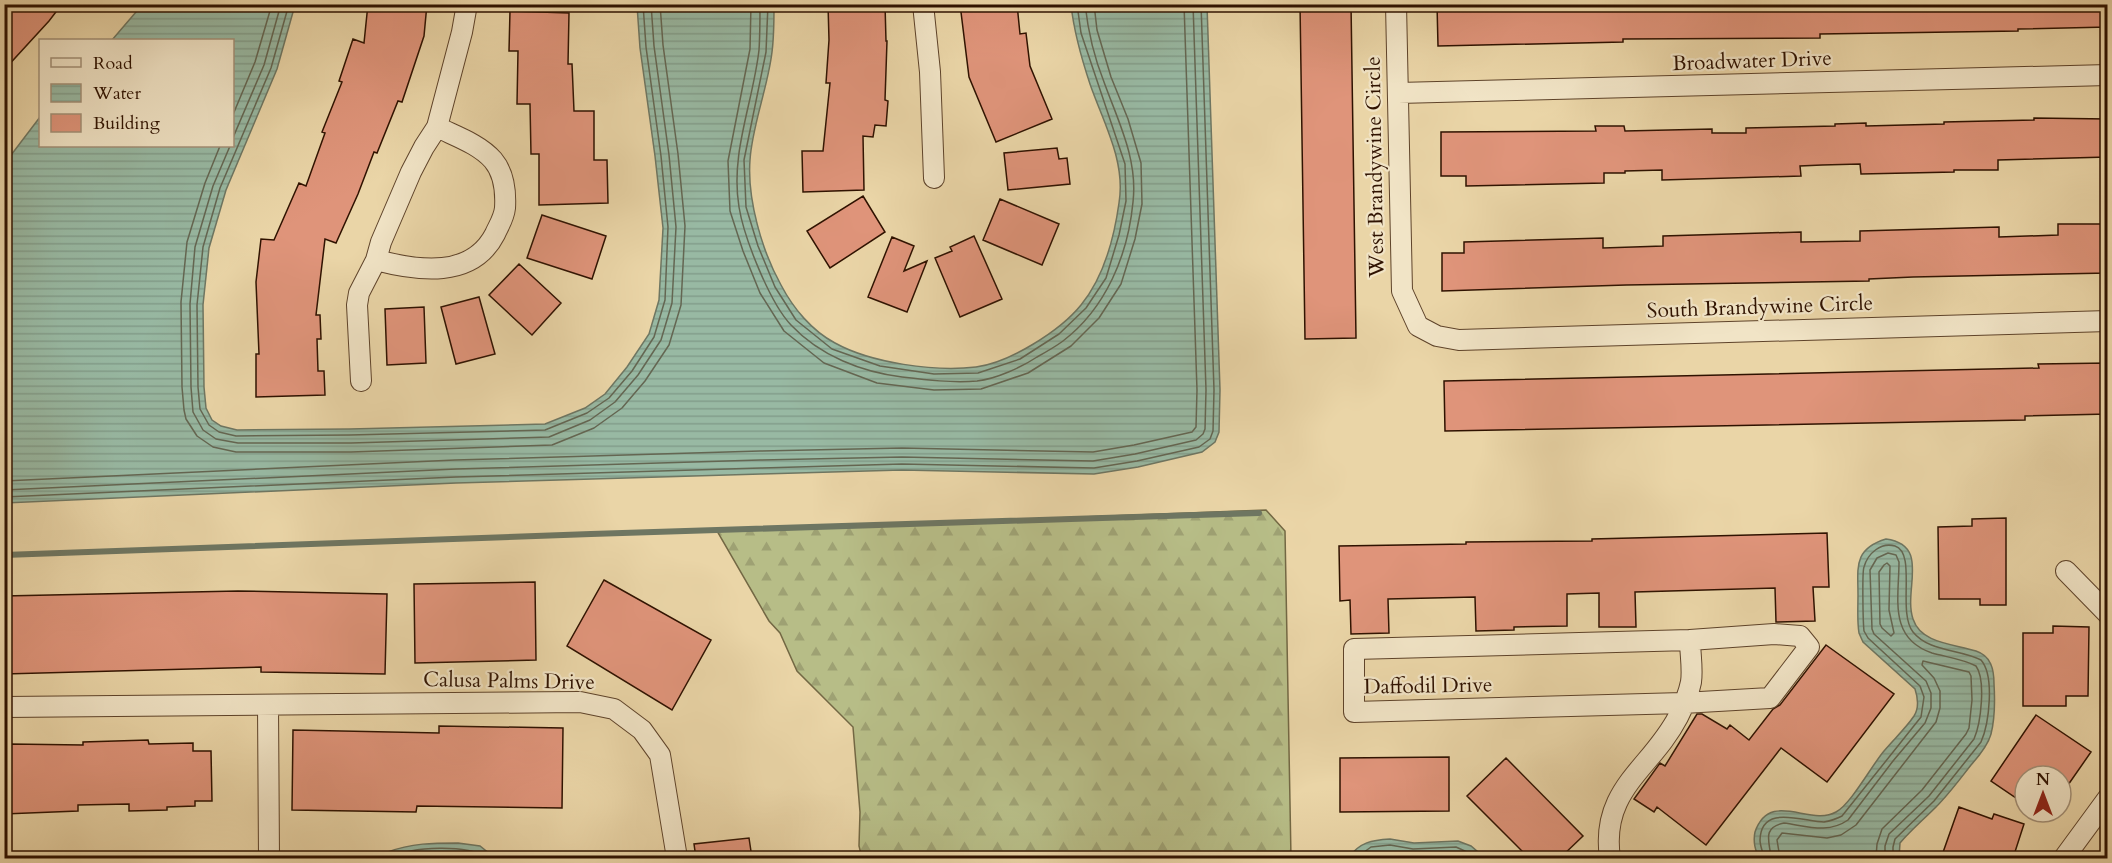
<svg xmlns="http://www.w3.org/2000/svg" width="2112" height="863" viewBox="0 0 2112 863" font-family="Cardo,serif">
<defs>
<pattern id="forest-firs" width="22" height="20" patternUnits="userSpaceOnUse" patternTransform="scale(1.5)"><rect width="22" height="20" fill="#b7bd87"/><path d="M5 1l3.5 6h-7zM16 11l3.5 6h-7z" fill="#9ea173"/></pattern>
<pattern id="water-rules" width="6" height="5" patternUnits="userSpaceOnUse" patternTransform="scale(1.5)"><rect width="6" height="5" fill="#98b9a3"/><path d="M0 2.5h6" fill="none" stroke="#839e8b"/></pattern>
</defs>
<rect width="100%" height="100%" fill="#ead5a7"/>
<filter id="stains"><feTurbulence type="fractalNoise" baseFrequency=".00333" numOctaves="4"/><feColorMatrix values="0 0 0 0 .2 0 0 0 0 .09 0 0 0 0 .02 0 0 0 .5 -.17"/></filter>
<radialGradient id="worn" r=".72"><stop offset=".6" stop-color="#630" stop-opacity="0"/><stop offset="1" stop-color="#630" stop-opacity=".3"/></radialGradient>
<path fill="url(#forest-firs)" stroke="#736844" stroke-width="1.5" d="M1266,510L1285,531L1291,858H862L859,846L860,812L853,727L797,671L780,633L769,621L717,531Z"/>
<path fill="url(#water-rules)" stroke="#6e7662" stroke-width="1.5" d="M142,5H295L277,69L226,190L209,248L203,305L204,387L206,408L212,420L221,426L237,430L350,429L545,424L585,408L605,394L627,367L649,334L659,300L663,228L655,156L640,48L637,5H774C774,20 774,37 772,52C768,87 752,126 750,160C747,199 762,251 781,285C793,308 812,331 835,343C871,363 935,372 976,367C1009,363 1060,331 1081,305C1104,277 1114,239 1119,203C1126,161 1103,122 1090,84C1081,57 1074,32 1071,5H1207L1220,390L1219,432L1215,442L1202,452L1138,467L1094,474L902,470L761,474L456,483L5,503V163L40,117V146H232V40H112Z
M1886,539C1931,545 1903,590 1913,619C1921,644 1955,644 1976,651C1991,656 1994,669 1994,684C1995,700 1995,718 1991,734C1988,745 1979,756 1971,765C1960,779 1949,794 1936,807C1924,819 1911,830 1900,843L1899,858H1760C1755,852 1753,841 1755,832C1770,789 1810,827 1836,812C1851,804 1872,765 1884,751C1894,739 1906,728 1914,716C1919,708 1918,698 1915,689L1863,642L1859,633C1857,621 1858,608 1858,595C1858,568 1853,549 1886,539Z
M1390,839L1414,843L1458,841L1471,846L1485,858H1348C1360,842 1372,840 1390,839Z
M458,843L480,846L495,858L502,856L505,858H384L388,852C411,843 434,843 458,843Z"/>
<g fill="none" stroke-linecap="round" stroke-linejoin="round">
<path stroke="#646652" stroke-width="1.5" d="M289,4L271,68L220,188L203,247L197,305L198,387L200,409L209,425L219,432L236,436L350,435L545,430L587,413L609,398L632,371L654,337L665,300L668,227L661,156L646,47L643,4
M751,4L750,49L728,161L730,211L743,251L760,293L784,331L824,363L877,383L934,390L981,389L1028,373L1071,346L1099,318L1121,284L1135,239L1142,204L1141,163L1128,119L1111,77L1097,30L1094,4
M760,4C760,19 760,35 759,50C753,103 730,153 739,207C744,238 770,303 791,325C820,356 862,372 902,377C927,380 952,383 977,381C996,379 1022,367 1037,357C1046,352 1055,347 1063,341C1106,308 1128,255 1133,202C1138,159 1118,121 1104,82C1094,57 1088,31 1085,4
M768,4L766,52L744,160L746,207L758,246L775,287L796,320L832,349L880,366L934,374L978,373L1020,359L1059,334L1086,308L1106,278L1119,235L1126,201L1125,164L1081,33L1077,4
M232,117L255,62L272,4
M232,140L264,65L281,4
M220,146L205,183L187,242L181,302L182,387L184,410L186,419L197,436L213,447L236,452H351L552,445L594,428L622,408L645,381L669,345L681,305L685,226L678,154L663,45L660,4
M230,146L213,186L195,247L190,304L191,387L193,412L203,430L216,439L238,443H351L549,437L590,420L615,402L638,375L661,340L672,303L676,227L669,155L654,46L651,4
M4,481L455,460L760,451L902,448L1093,452L1134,445L1192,432L1196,427L1197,390L1184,4
M4,490L456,469L760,460L902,457L1093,461L1135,454L1196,440L1203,434L1205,429L1206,390L1193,4
M4,497L456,477L761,468L902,464L1094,468L1137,461L1199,447L1210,439L1213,431L1214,390L1201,4
M1887,563L1890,566L1889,610L1894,633L1891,636L1882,628L1880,624L1879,572L1884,565Z
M391,858C407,846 472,844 488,858
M1356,858L1371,847L1390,845L1413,849L1456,847L1467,852L1476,858
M1366,858C1380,848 1397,855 1412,857C1431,858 1447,850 1464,858
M1764,858C1763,852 1760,846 1760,840C1761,803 1804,822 1824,822C1831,821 1836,819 1842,816L1921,717L1924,697L1920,686L1868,638L1864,631C1863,622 1862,572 1864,567C1868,553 1881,542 1895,546C1917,553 1897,612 1913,632C1929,652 1960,649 1981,660C1995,676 1989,724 1981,742L1934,801L1895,839L1893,847V858
M1771,858C1770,842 1761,828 1784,823C1807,826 1828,834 1848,820L1893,761L1925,723L1931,708V693L1926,681L1874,634L1872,629L1870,570L1877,558L1888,553L1896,555L1899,562C1899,598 1888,638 1932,653C1946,657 1963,659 1976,666C1986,680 1981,723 1974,739L1929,796L1889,834L1885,846V858
M1780,858L1777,840L1782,833L1827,838L1841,835L1856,825L1936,722L1940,708V691L1934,678L1922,665L1923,661L1969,672L1971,676L1972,700L1969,728L1966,734L1922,790L1882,829L1877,844L1876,858"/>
<path stroke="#6e7662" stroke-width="6" d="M4,555L591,534L1259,513"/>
</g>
<path fill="#df947a" stroke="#2f1200" stroke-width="1.5" d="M4,4H62L49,21L4,70Z
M368,4H427L424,36L402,102L398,101L377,153L374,152L358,194L336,243L325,239L316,315H320L321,339H317L318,371H324L325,395L256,397V354H259L256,282L261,239L274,240L299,183L306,186L325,133L322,132L342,82L339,81L353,39L364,43Z
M828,4H885L886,41H887L885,100L888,101L886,126L875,125L873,137L863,136L864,190L803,192L802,151H823L830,83H826L829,40Z
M960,4H1017L1020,34L1026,33L1030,66L1052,119L996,142L969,77Z
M1300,4H1351L1356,338L1305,339Z
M1437,4H2108V27L2018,29V31L1820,34V38L1623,39V42L1438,46Z
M510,11L569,13L568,64H572L574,111H594V160H607L608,203L539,205V154H531L530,104H517L518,51H509Z
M2034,118L2108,119V157L1998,160V170H1954V172L1861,174L1860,164L1822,165L1800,166L1801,176L1662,180V170L1625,171V173H1604V183L1466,186V176H1441V132L1596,131L1595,126H1624L1625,131L1712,129V133H1746V128L1835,126V124L1866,123V126L1944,124V122L2034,120Z
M1057,148L1059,159L1067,158L1070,184L1008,190L1004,153Z
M863,196L885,232L830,268L807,231Z
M1000,199L1059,224L1042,265L983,240Z
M542,215L606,236L592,279L527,258Z
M2058,224H2108V273L1913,277L1869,279V281L1626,285L1442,291V253H1464V242L1603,238V248L1663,246V236L1801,232V242L1860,241V231L1999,227V237L2058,235Z
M974,236L1002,299L960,317L935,258L952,251L950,247Z
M892,237L914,246L904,271L927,261L907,312L868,297Z
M519,264L561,303L532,335L489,295Z
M479,297L495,354L456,364L441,307Z
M424,307L426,363L387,365L385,309Z
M2108,363V414L2025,416V420L1445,431L1444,381L2039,368L2038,364Z
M2006,518V605H1980V599H1939L1938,527L1972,526V519Z
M1827,533L1829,587H1813L1815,621L1776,622L1775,588L1635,592L1636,627H1599V593L1567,594V626L1514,627V630L1476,631L1475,597L1388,599L1389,633L1351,634L1350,600L1340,601L1339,546L1466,544V542L1592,541V539Z
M604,580L711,640L672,710L567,646Z
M535,582L536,660L415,663L414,584Z
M238,591L387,594L385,674L261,672V667L4,674V596Z
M2053,626L2089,627L2088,696H2066V706H2023V633H2053Z
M1826,645L1894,694L1827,782L1781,748L1706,845L1657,807L1654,812L1634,799L1660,763L1665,766L1697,714H1702L1727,729L1730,725L1749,740L1773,709L1780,705Z
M2036,715L2091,752L2061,795V776H2025V804L1991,781Z
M439,726L563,728L562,808L417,806L416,812L292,810L293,730L439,733Z
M148,740L149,744L193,743V751H211L212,801H195V806L167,807V810L129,811V804L78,805V811L4,814V765H10V744L83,745V742Z
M1449,757V811L1340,812V758Z
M1506,758L1583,836L1560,858H1529L1467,796Z
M1959,807L1992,819L1994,814L2024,824L2013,858H1941Z
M749,838L752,858H696L694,844Z"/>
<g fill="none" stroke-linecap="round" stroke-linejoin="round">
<g stroke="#5e432a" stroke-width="22">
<path id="street" d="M923,4L930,72L934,178
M1396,4L1402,291L1418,326L1437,336L1459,340L2108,321
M1398,93L2108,75
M376,260C418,271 472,279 495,234C499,225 504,218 505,208C506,191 504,173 493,160C479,144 455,136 437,127
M361,381L357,305L359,293L376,260L381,242L411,172L424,147L437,127L462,32L467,4
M2066,571L2108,614
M268,705L269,858
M4,707L580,702L614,709L642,730L660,755L677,858
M1610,858C1600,789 1651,769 1678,717C1683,707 1689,692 1691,682C1693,669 1690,653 1690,640L1354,649V712L1683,703L1770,698L1809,647L1800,636L1774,634L1690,640
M2064,858L2108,798"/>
</g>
<use href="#street" stroke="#f1e4c6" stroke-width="20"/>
</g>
<g text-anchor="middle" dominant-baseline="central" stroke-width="4.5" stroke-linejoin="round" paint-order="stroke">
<g font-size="21" fill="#2f1200" stroke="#f1e4c6">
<text transform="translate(1752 61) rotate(-2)">Broadwater Drive</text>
<text transform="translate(1375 167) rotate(-91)">West Brandywine Circle</text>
<text transform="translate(1760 307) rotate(-2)">South Brandywine Circle</text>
<text transform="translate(509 681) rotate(1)">Calusa Palms Drive</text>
<text transform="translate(1428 686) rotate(-1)">Daffodil Drive</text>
</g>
</g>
<rect width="2112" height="863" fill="none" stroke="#ead5a7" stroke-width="24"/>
<rect x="6" y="6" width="2100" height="851" fill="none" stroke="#2f1200" stroke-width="3"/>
<rect x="12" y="12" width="2088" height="839" fill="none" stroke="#2f1200" stroke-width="1.5"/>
<rect x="39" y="39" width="195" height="108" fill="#f1e4c6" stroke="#a39077" stroke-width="1.5"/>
<rect x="51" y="58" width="30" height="9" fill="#f1e4c6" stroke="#a39077" stroke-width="1.5"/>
<text x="93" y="69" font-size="18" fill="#2f1200">Road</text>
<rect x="51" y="84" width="30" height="18" fill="url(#water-rules)" stroke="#a39077" stroke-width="1.5"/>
<text x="93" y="99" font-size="18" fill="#2f1200">Water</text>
<rect x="51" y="114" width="30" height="18" fill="#df947a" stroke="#a39077" stroke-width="1.5"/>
<text x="93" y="129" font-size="18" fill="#2f1200">Building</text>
<g transform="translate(2043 794)"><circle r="28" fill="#f1e4c6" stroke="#a39077" stroke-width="1.5"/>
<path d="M0-4.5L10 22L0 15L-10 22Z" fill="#8f2418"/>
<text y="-9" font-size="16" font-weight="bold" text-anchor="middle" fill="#2f1200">N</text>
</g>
<rect width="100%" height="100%" filter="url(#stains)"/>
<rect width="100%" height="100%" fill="url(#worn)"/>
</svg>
